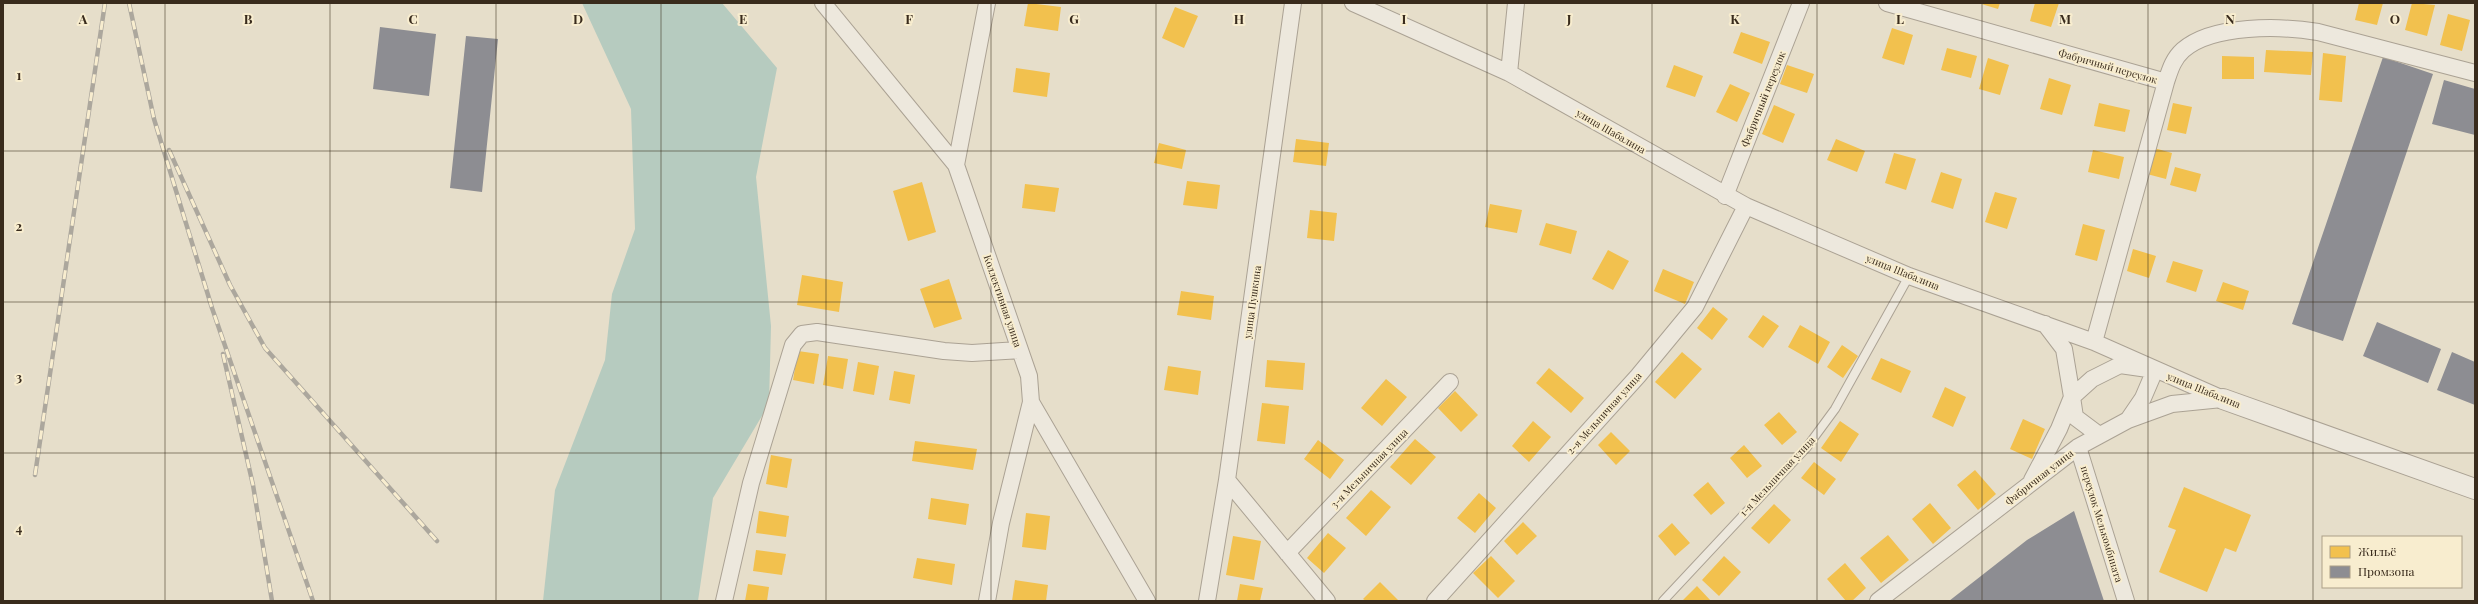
<svg xmlns="http://www.w3.org/2000/svg" width="2478" height="604" viewBox="0 0 2478 604" font-family="'Playfair Display',serif">
<rect width="100%" height="100%" fill="#e6deca"/>
<path fill="#b6cbbf" d="M582,3H722L777,68L756,177L771,326L769,404L713,498L698,601H543L555,490L605,360L612,294L635,229L631,109Z"/>
<path fill="#f2c14e" d="M1028,3L1061,7L1058,31L1024,26Z
M1978,3H2000L1998,9Z
M2035,3H2059L2051,27L2030,21Z
M2359,3H2383L2377,25L2355,20Z
M2412,3L2435,5L2427,36L2405,30Z
M1175,7L1198,16L1184,48L1162,38Z
M2448,14L2470,20L2462,51L2440,45Z
M1892,28L1913,35L1904,65L1882,58Z
M1741,32L1770,42L1762,64L1733,53Z
M1947,48L1977,56L1971,78L1941,70Z
M2266,50L2313,52L2311,75L2264,72Z
M2323,53L2346,56L2342,102L2319,100Z
M2222,56L2254,57V79H2222Z
M1988,58L2009,65L2000,95L1979,89Z
M1674,65L1703,76L1695,97L1666,87Z
M1787,65L1814,74L1807,93L1780,84Z
M1016,68L1050,73L1047,97L1013,92Z
M2049,78L2071,85L2062,115L2040,109Z
M1730,84L1750,93L1737,122L1716,112Z
M2099,103L2130,110L2125,132L2094,126Z
M2173,103L2192,107L2186,134L2167,130Z
M1774,105L1795,114L1783,143L1762,134Z
M1296,139L1329,143L1326,166L1293,162Z
M1836,139L1865,151L1857,172L1827,160Z
M1159,143L1186,150L1182,169L1154,163Z
M2154,148L2172,153L2166,179L2147,174Z
M2093,150L2124,157L2119,179L2088,172Z
M1894,153L1916,159L1906,190L1885,183Z
M2175,167L2201,174L2196,192L2170,185Z
M1941,172L1962,179L1953,209L1931,202Z
M1187,181L1220,185L1217,209L1183,205Z
M922,182L936,232L908,241L893,191Z
M1025,184L1059,188L1055,212L1022,208Z
M1995,192L2017,198L2007,229L1985,222Z
M1490,204L1522,210L1517,233L1485,227Z
M1310,210L1337,213L1334,241L1307,238Z
M1546,223L1577,231L1571,254L1539,245Z
M2083,224L2105,230L2097,261L2075,255Z
M2133,249L2156,256L2149,278L2127,271Z
M1608,250L1629,261L1613,290L1592,279Z
M2173,261L2203,270L2196,292L2166,282Z
M1663,269L1694,282L1685,304L1654,291Z
M802,275L843,282L839,312L797,305Z
M949,279L962,319L934,328L920,289Z
M2223,282L2249,291L2243,310L2216,301Z
M1181,291L1214,296L1211,320L1177,315Z
M1713,307L1728,319L1712,340L1697,328Z
M1763,315L1779,326L1763,348L1748,337Z
M1800,325L1830,342L1818,364L1788,347Z
M1842,345L1858,356L1843,378L1827,367Z
M798,351L819,354L814,384L793,380Z
M1682,352L1702,369L1675,399L1655,382Z
M828,356L848,359L843,389L823,385Z
M1881,358L1911,371L1901,393L1871,379Z
M1267,360L1305,363L1303,390L1265,387Z
M858,362L879,366L874,395L853,391Z
M1168,366L1201,371L1198,395L1164,390Z
M1549,368L1584,398L1571,413L1536,383Z
M894,371L915,375L910,404L889,400Z
M1386,379L1407,397L1382,426L1361,408Z
M1945,387L1966,397L1953,427L1932,417Z
M1455,391L1478,415L1461,432L1438,408Z
M1262,403L1289,406L1285,444L1257,441Z
M1779,412L1797,432L1782,445L1764,425Z
M2023,419L2045,429L2032,459L2010,449Z
M1533,421L1551,437L1529,462L1512,446Z
M1840,421L1859,434L1841,462L1821,448Z
M1611,432L1630,451L1616,465L1598,445Z
M1415,439L1436,457L1411,485L1390,467Z
M1318,440L1344,460L1330,479L1304,459Z
M915,441L977,449L973,470L912,461Z
M1744,445L1762,466L1747,478L1730,458Z
M771,455L792,459L787,488L766,484Z
M1814,462L1836,479L1824,495L1801,478Z
M1975,470L1996,494L1978,510L1957,485Z
M1708,482L1725,503L1711,515L1693,495Z
M2184,487L2251,515L2236,552L2225,548L2207,592L2159,572L2176,530L2168,527Z
M1371,490L1391,507L1366,536L1346,518Z
M1479,493L1496,508L1475,533L1457,518Z
M931,498L969,504L966,525L928,519Z
M1930,503L1951,528L1933,544L1912,519Z
M1774,504L1791,520L1769,544L1751,528Z
M759,511L789,516L786,537L756,533Z
M1026,513L1050,516L1046,550L1022,547Z
M1523,522L1537,536L1517,555L1504,541Z
M1672,523L1690,543L1675,556L1658,536Z
M1328,533L1346,548L1324,573L1307,558Z
M1888,535L1909,560L1881,583L1860,558Z
M1233,536L1261,541L1254,580L1226,575Z
M756,550L786,554L782,575L753,571Z
M1491,556L1515,581L1498,598L1473,573Z
M1724,556L1741,572L1719,596L1702,580Z
M917,558L955,564L952,585L913,578Z
M1845,563L1866,588L1852,601H1846L1827,579Z
M1015,580L1048,585L1046,601H1012Z
M1380,582L1399,601H1366L1363,599Z
M748,584L769,587L767,601H745Z
M1240,584L1263,588L1260,601H1237Z
M1697,586L1711,601H1682Z"/>
<path fill="#8d8d92" d="M380,27L436,34L429,96L373,89Z
M466,36L498,39L482,192L450,188Z
M2383,57L2433,74L2343,341L2292,324Z
M2444,80L2475,89V135L2432,124Z
M2377,322L2441,349L2428,383L2363,356Z
M2452,352L2475,362V405L2437,390Z
M2074,511L2104,601H1949L2027,540Z"/>
<g fill="none" stroke-linecap="round" stroke-linejoin="round">
<g stroke="#aba294" stroke-width="10">
<path id="service" d="M1663,601L1807,447L1835,409L1909,276"/>
</g>
<g stroke="#aba294" stroke-width="18">
<path id="minor" d="M823,3L956,165
M987,3L956,165L1029,376L1031,402L1001,523L987,601
M1353,3L1509,73L1746,206L1909,276L2094,342L2223,399
M1887,3L2166,82C2170,70 2173,59 2183,50C2213,24 2281,26 2318,32L2475,73
M1509,73L1516,3
M1725,196L1801,3
M2094,342L2166,82
M1031,402L1147,601
M2099,435L2075,417L2072,397L2092,379L2120,365L2155,370L2143,398L2128,420
M2078,447L2126,601
M1227,480L1327,601
M2032,480L2059,429L2072,397L2064,349L2045,324
M1287,553L1450,382
M724,601L751,483L793,345L802,334L817,332L944,351L972,353L1020,350
M1207,601L1227,480L1293,3
M1435,601L1638,376L1695,307L1746,206
M1878,601L2078,447L2128,420L2172,404L2222,399"/>
</g>
<g stroke="#aba294" stroke-width="22">
<path id="tertiary" d="M2223,399L2475,489"/>
</g>
<use href="#service" stroke="#ede8dd" stroke-width="8"/>
<use href="#minor" stroke="#ede8dd" stroke-width="16"/>
<use href="#tertiary" stroke="#ede8dd" stroke-width="20"/>
<g stroke="#aca79d" stroke-width="4.5">
<path id="rail" d="M129,3L154,119L212,308L313,601
M169,150L230,285L265,348L437,541
M223,354L253,485L272,601
M35,475L105,3"/>
</g>
<use href="#rail" stroke="#f8edcf" stroke-width="3" stroke-dasharray="9" stroke-linecap="butt"/>
</g>
<path fill="none" stroke="#392b1c" stroke-width="1" stroke-opacity="0.55" d="M165,3V601M330,3V601M496,3V601M661,3V601M826,3V601M991,3V601M1156,3V601M1322,3V601M1487,3V601M1652,3V601M1817,3V601M1982,3V601M2148,3V601M2313,3V601M3,151H2475M3,302H2475M3,453H2475"/>
<g text-anchor="middle" dominant-baseline="central" stroke-width="4" stroke-linejoin="round" paint-order="stroke">
<g font-size="10" fill="#392b1c" stroke="#f8edcf">
<text transform="translate(2108 66) rotate(16)">Фабричный переулок</text>
<text transform="translate(1763 99) rotate(-68)">Фабричный переулок</text>
<text transform="translate(1611 131) rotate(30)">улица Шабалина</text>
<text transform="translate(1903 272) rotate(22)">улица Шабалина</text>
<text transform="translate(1003 301) rotate(71)">Коллективная улица</text>
<text transform="translate(1252 302) rotate(-82)">улица Пушкина</text>
<text transform="translate(2204 390) rotate(22)">улица Шабалина</text>
<text transform="translate(1604 413) rotate(-48)">2-я Мельничная улица</text>
<text transform="translate(1369 468) rotate(-46)">3-я Мельничная улица</text>
<text transform="translate(1777 476) rotate(-47)">1-я Мельничная улица</text>
<text transform="translate(2039 477) rotate(-38)">Фабричная улица</text>
<text transform="translate(2102 524) rotate(73)">переулок Мелькомбината</text>
</g>
</g>
<g font-size="13" text-anchor="middle" font-weight="bold" fill="#392b1c" stroke="#f8edcf" stroke-width="4" stroke-linejoin="round" paint-order="stroke">
<text x="83" y="24">A</text>
<text x="248" y="24">B</text>
<text x="413" y="24">C</text>
<text x="578" y="24">D</text>
<text x="743" y="24">E</text>
<text x="909" y="24">F</text>
<text x="1074" y="24">G</text>
<text x="1239" y="24">H</text>
<text x="1404" y="24">I</text>
<text x="1569" y="24">J</text>
<text x="1735" y="24">K</text>
<text x="1900" y="24">L</text>
<text x="2065" y="24">M</text>
<text x="2230" y="24">N</text>
<text x="2395" y="24">O</text>
<text x="19" y="80">1</text>
<text x="19" y="231">2</text>
<text x="19" y="382">3</text>
<text x="19" y="533">4</text>
</g>
<rect width="2478" height="604" fill="none" stroke="#392b1c" stroke-width="8"/>
<rect x="2322" y="536" width="140" height="52" fill="#f8edcf" stroke="#ac9f87"/>
<rect x="2330" y="546" width="20" height="12" fill="#f2c14e" stroke="#ac9f87"/>
<text x="2358" y="556" font-size="12" fill="#392b1c">Жильё</text>
<rect x="2330" y="566" width="20" height="12" fill="#8d8d92" stroke="#ac9f87"/>
<text x="2358" y="576" font-size="12" fill="#392b1c">Промзона</text>
</svg>
